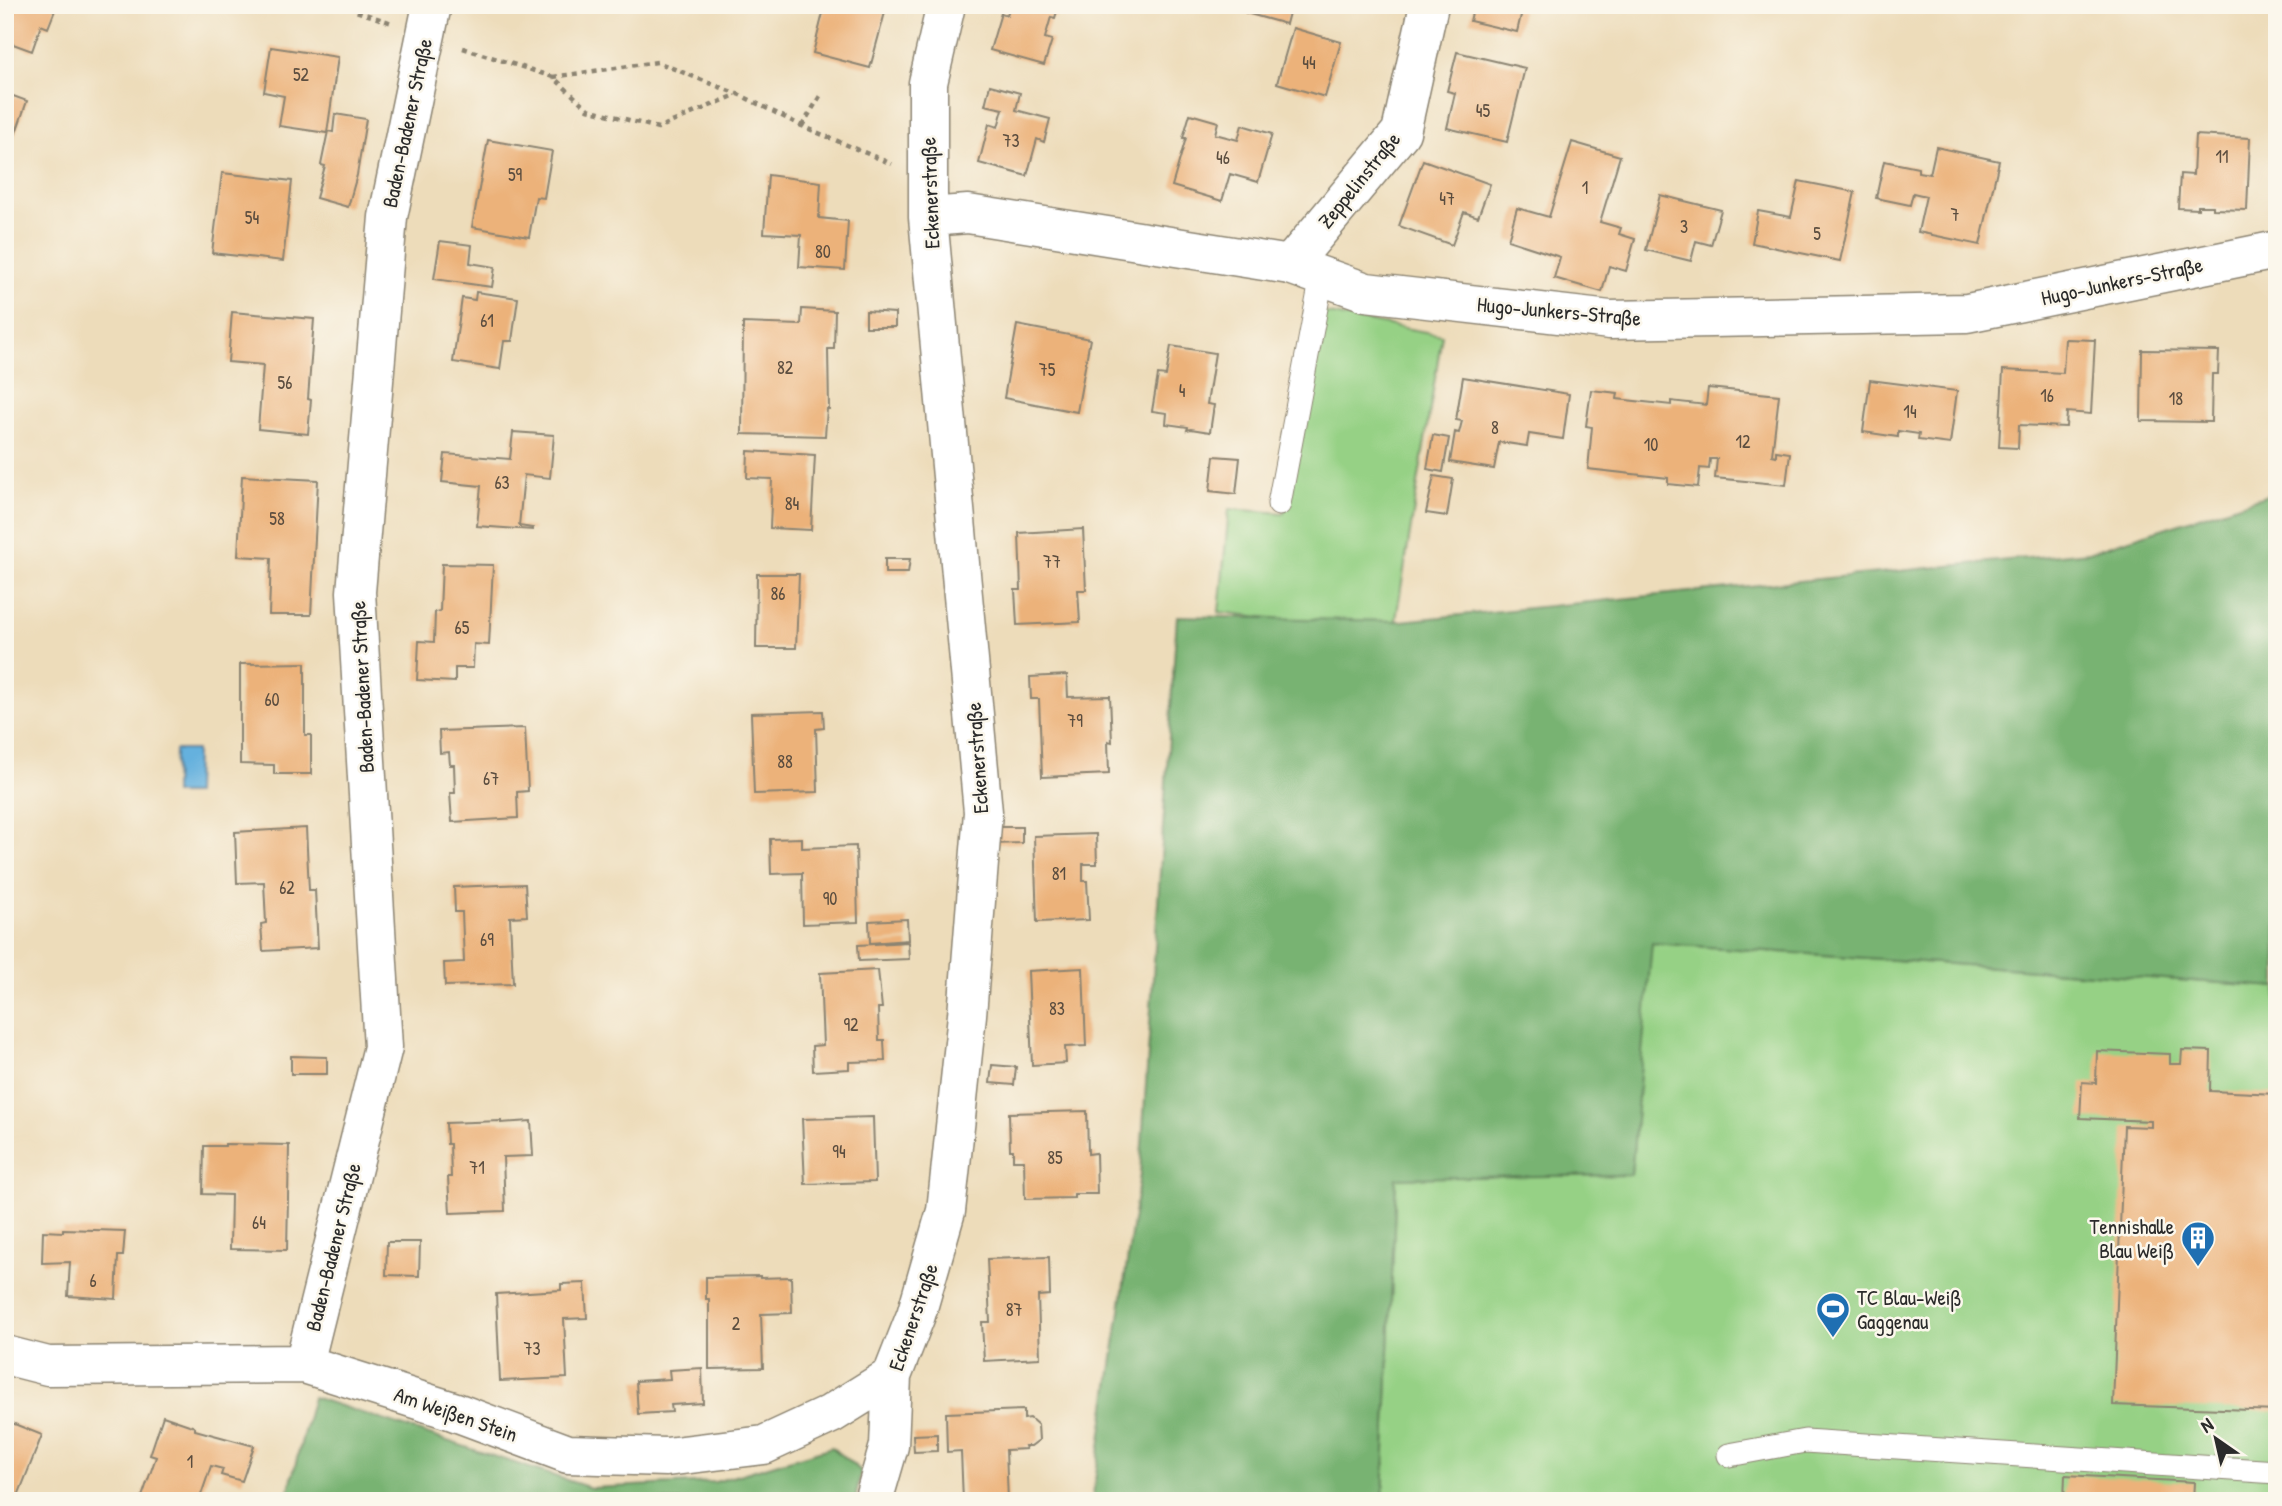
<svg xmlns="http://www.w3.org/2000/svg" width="2282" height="1506" viewBox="0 0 2282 1506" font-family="'Patrick Hand',sans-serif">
<rect width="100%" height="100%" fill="#fbf7ec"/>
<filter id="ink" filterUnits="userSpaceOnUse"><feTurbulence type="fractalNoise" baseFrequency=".0143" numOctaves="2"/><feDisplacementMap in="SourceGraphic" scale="14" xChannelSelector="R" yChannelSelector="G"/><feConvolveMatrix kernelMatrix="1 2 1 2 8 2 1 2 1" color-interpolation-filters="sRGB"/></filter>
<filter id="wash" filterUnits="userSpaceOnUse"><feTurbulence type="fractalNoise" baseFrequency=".00686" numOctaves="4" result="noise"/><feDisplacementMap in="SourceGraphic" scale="28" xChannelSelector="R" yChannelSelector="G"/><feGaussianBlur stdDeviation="1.57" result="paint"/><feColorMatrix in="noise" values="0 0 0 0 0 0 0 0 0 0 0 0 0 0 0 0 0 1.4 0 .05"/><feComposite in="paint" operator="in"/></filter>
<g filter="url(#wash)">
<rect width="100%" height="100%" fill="#eddcba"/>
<path fill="#96d185" stroke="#607e58" stroke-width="2" d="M1313,311L1442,335L1394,632L1219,612L1229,509L1284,513Z
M1651,943L2277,987V1501H1383L1396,1177L1631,1175Z"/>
<path fill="#78b372" stroke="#526f4e" stroke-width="2" d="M2277,492V987L1652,943L1631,1175L1396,1178L1383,1501H1092L1140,1174L1177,616L1401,621L2089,552Z
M313,1397L591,1488L715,1482L832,1447L861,1471L855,1501H286Z"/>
<path fill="#65b1de" stroke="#486e84" stroke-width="2" d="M175,750H196L195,794H174Z"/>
<g id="blocks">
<path fill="#ecb27a" d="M5,5H57L48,28L41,25L32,51L5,41Z
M825,5H887L870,68L813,53Z
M1010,5H1059L1055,18L1051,17L1045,38L1052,40L1044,65L990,50L1001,13L1007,15Z
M1248,5H1291L1286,24L1246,13Z
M1474,5H1498L1522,11L1517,32L1470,21Z
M1293,28L1341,42L1325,97L1277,83Z
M271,47L338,57L327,133L279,126L284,96L264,92Z
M1457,52L1525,68L1507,142L1447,128L1455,93L1447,91Z
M990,85L1020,93L1016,110L1050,119L1044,142L1037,139L1027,176L979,163L989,124L998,127L1003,109L985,105Z
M5,93L27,101L6,161H5Z
M335,114L366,119L357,175L348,207L316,198L325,166L321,165L328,131L333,132Z
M1190,114L1218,122L1215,134L1238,140L1242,125L1272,134L1258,182L1230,174L1222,201L1172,186L1186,138H1183Z
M2195,135L2250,138L2247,210L2213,209V206H2198V209L2178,208L2180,174L2193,175Z
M488,140L552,151L544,198L536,197L529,237L472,227Z
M1572,142L1620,156L1600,222L1621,228L1619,234L1635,239L1626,271L1609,266L1602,292L1554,278L1560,257L1508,240L1517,208L1549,217Z
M1936,147L1999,161L1980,245L1918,232L1926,196L1913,193L1910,205L1876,198L1884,161L1918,168V172L1930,174Z
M1423,160L1490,184L1478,217L1464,212L1452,245L1399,226Z
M222,173L292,181L283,261L212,253Z
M768,175L821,182L819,218L848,221L845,270L799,267L801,235L764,233Z
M1799,181L1855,192L1840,261L1752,243L1758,211L1791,217Z
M1660,195L1721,210L1711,245L1696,241L1691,261L1646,250Z
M440,241L472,245L470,263L495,267L492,287L434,279Z
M476,292L518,298L512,341H504L500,369L453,362L462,298L475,300Z
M802,309L835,311L834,349H828L829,409H827L825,436L742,434L743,323L801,325Z
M866,311L895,313V327H866Z
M232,312L314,319L308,399L311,400L308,434L258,429L263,365L228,362Z
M1017,325L1090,339L1077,412L1004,398Z
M2065,339L2095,340L2091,414L2067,412L2066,427L2019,425L2018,448L1999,447L2003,370L2063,373Z
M1171,346L1215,353L1207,404L1214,405L1210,432L1191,429L1187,430L1188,427L1166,424L1167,413L1152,411L1158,375L1166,376Z
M2142,350L2219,351L2218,374H2212L2211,422L2141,421Z
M1463,377L1569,394L1563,439L1529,434L1527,446L1499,442L1494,469L1450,462L1455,432L1459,433L1462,421L1456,420Z
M1870,380L1957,391L1950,444L1918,440L1919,434L1898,431V437L1863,432Z
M1708,388L1779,395L1772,455L1776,456V451L1790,453L1786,485L1715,478L1717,459H1710L1709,469L1700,468L1698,487L1668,484V478L1588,469L1592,427L1586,426L1591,390L1618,393L1617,399L1671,405V401L1706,405Z
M513,432L554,435L550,478L524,475L519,526L533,528V530L477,526L481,486L442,482L445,454L510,459Z
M1433,435L1449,438L1443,472L1427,469Z
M748,451L815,455L811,530L770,528L772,479L747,478Z
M1214,456L1240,458L1236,494L1210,491Z
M242,476L318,480L311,615H269L271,558L238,556Z
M1434,476L1453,479L1447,516L1426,513Z
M1083,529L1086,590H1078L1080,622L1017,625L1015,590H1021L1019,533Z
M885,559H910L908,573H885Z
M442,564L493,565L489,645L474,644L473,668H455V682L417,680L419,641L434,642L435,612L440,611Z
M757,574H799L796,648H756Z
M305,663V735H311V774H274V765L240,764V664Z
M1067,675L1068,697L1110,696L1112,742L1108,741L1109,774L1042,777L1039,699H1031L1030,677Z
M823,711L824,728L816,729L818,792L754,794L751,713Z
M525,728L528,791L517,792L518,818L452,822L450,793H455L454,765H450L449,752L440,753L439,731Z
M994,827H1022V843L994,844Z
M306,828L309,890H315L318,948L263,951L261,924L266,923L264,882L237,883L235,832Z
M1096,834L1097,864H1083V881H1087L1089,920L1037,922L1034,836Z
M802,838V848L856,846L858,922L803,924L802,873L771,874L770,839Z
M525,884L527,916L510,917L513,984L445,986L444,963L464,962L462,912H455L454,887Z
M907,919L908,940L870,943L869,921Z
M908,942L909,959L859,961L858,945Z
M1083,968L1086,1046L1065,1047L1066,1063L1032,1065L1028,971Z
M878,970L882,1008H878L879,1040H884L885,1061L849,1062V1069L813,1071L812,1046L823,1045L820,973Z
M2182,1050L2211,1051L2210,1091L2277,1094V1411L2113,1405L2124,1126L2151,1127V1121L2080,1118L2082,1082L2096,1083L2097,1051L2170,1054V1064H2181Z
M291,1056L327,1057V1074H291Z
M992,1065L1016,1067L1014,1085L990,1083Z
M1087,1111L1088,1154L1096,1153L1097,1194H1074V1198L1025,1199L1024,1160H1013V1150H1010L1009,1113Z
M873,1117L875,1182L805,1184L802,1119Z
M501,1121V1123L531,1121L533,1156L503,1157L505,1211L450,1213L448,1177H451L450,1144H447L446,1123Z
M225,1144L289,1145L287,1250L230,1249L231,1195L203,1194L204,1146H225Z
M63,1229L125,1231L123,1256H118L116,1299L68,1296L70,1262L42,1263L43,1231L63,1232Z
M387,1242H420L419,1276L386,1275Z
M1049,1257L1050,1295L1038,1296L1040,1358L984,1361L982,1322H990L987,1259Z
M760,1276V1278L791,1277L792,1313L761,1314L763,1368L709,1369V1299H706V1277Z
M585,1283L587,1318L564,1319L567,1378L500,1381L496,1294L561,1290V1284Z
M702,1368L703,1403L671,1405L672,1412L638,1414L636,1381L670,1379L669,1370Z
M1024,1410V1419L1030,1418L1038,1425L1039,1440L1031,1446H1025L1026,1449L1006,1450L1008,1501H963L961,1451L947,1452L946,1413Z
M163,1416L195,1427V1430L254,1446L242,1481L221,1475L223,1469L211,1466L199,1501H153L142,1497L156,1457L150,1455Z
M12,1423L42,1435L16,1501H5V1436Z
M937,1434V1451L914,1452L913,1435Z
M2065,1475L2194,1482L2193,1501H2064Z"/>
</g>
</g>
<g filter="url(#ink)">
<use href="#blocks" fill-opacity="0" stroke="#8c8472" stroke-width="2"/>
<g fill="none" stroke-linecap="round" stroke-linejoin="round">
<g stroke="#8c8472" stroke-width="25">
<path id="service" d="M1279,504L1322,276
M1729,1455L1805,1441L2277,1472"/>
</g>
<g stroke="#8c8472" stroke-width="41">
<path id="minor" d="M928,217L968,214L1290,265L1366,292L1610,320L1967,313L2277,250
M1290,265L1401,132L1429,5
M5,1355L48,1366L304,1364L453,1411L568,1454L666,1457L764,1445L831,1414L892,1376
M304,1364L383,1047L356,592L388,217L432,5
M873,1501L889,1446L892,1376L916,1315L946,1211L967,1015L983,812L928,217V83L946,5"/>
</g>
<path stroke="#8c8472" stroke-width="4.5" stroke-dasharray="5 5" stroke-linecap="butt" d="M349,5L356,11L392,23
M463,48L553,77L588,109L658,128L738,94L802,126L892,164
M553,77L657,62L737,94
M802,126L820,96"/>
<use href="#service" stroke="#fff" stroke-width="23"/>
<use href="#minor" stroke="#fff" stroke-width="38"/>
</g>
</g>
<defs>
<g id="building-pin" transform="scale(1.75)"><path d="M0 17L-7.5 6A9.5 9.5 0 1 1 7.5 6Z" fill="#1f6fb2" stroke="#fbf7ec"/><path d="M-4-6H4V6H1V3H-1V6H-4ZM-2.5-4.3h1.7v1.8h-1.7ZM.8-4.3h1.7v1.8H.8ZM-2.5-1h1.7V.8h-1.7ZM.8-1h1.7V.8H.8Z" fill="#fff"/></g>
<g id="stadium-pin" transform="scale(1.75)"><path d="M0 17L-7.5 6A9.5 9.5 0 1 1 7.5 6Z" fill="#1f6fb2" stroke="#fbf7ec"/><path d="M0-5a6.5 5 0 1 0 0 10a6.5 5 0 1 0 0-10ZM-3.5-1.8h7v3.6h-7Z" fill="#fff"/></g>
</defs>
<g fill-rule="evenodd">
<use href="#building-pin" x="2198" y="1238"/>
<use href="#stadium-pin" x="1833" y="1309"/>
</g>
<g text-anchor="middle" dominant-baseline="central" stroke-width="5" stroke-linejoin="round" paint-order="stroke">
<g font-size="18" fill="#5b4d3f">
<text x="1309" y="62">44</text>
<text x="301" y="74">52</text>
<text x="1483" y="110">45</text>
<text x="1011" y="140">73</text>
<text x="2222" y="156">11</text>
<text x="1223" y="157">46</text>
<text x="515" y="174">59</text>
<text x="1585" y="187">1</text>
<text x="1447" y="198">47</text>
<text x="1955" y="214">7</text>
<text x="252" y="217">54</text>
<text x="1684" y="226">3</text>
<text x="1817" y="233">5</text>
<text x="823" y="251">80</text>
<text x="487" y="320">61</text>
<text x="785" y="367">82</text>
<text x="1047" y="369">75</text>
<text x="285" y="382">56</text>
<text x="1182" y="390">4</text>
<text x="2047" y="395">16</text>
<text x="2176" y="398">18</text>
<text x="1910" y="411">14</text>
<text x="1495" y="427">8</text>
<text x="1743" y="441">12</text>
<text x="1651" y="444">10</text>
<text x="502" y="482">63</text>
<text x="792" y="503">84</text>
<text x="277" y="518">58</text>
<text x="1052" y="561">77</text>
<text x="778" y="593">86</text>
<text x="462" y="627">65</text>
<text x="272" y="699">60</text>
<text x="1075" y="720">79</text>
<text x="785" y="761">88</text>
<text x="491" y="778">67</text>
<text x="1059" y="873">81</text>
<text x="287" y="887">62</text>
<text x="830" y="898">90</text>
<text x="487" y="939">69</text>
<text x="1057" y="1008">83</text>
<text x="851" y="1024">92</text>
<text x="839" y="1151">94</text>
<text x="1055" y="1157">85</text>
<text x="477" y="1167">71</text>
<text x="259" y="1222">64</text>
<text x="93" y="1280">6</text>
<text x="1014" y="1309">87</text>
<text x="736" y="1323">2</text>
<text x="532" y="1348">73</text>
<text x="190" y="1461">1</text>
</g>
<g font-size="21" fill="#2b2b2b" stroke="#fbf7ec">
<text transform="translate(407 123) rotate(-78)">Baden-Badener Straße</text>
<text transform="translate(1359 180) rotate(-51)">Zeppelinstraße</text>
<text transform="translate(930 193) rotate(-92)">Eckenerstraße</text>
<text transform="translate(2122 281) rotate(-12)">Hugo-Junkers-Straße</text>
<text transform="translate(1559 311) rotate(5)">Hugo-Junkers-Straße</text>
<text transform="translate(362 687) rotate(-93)">Baden-Badener Straße</text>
<text transform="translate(977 758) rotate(-94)">Eckenerstraße</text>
<text transform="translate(333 1247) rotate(-76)">Baden-Badener Straße</text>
<text transform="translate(913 1317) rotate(-71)">Eckenerstraße</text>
<text transform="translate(456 1414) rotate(19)">Am Weißen Stein</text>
</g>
<g font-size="21" fill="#2b2b2b" stroke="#fbf7ec" text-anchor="end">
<text x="2174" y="1226">Tennishalle<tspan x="2174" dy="24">Blau Weiß</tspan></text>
<text x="1857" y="1297" text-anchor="start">TC Blau-Weiß<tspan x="1857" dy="24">Gaggenau</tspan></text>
</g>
</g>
<rect width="2282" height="1506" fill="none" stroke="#fbf7ec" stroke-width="28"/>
<g transform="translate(2216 1439) rotate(326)" stroke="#fbf7ec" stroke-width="5" paint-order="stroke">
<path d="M0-5L12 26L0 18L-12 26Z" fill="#2b2b2b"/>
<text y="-10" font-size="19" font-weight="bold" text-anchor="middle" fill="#2b2b2b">N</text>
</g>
</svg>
